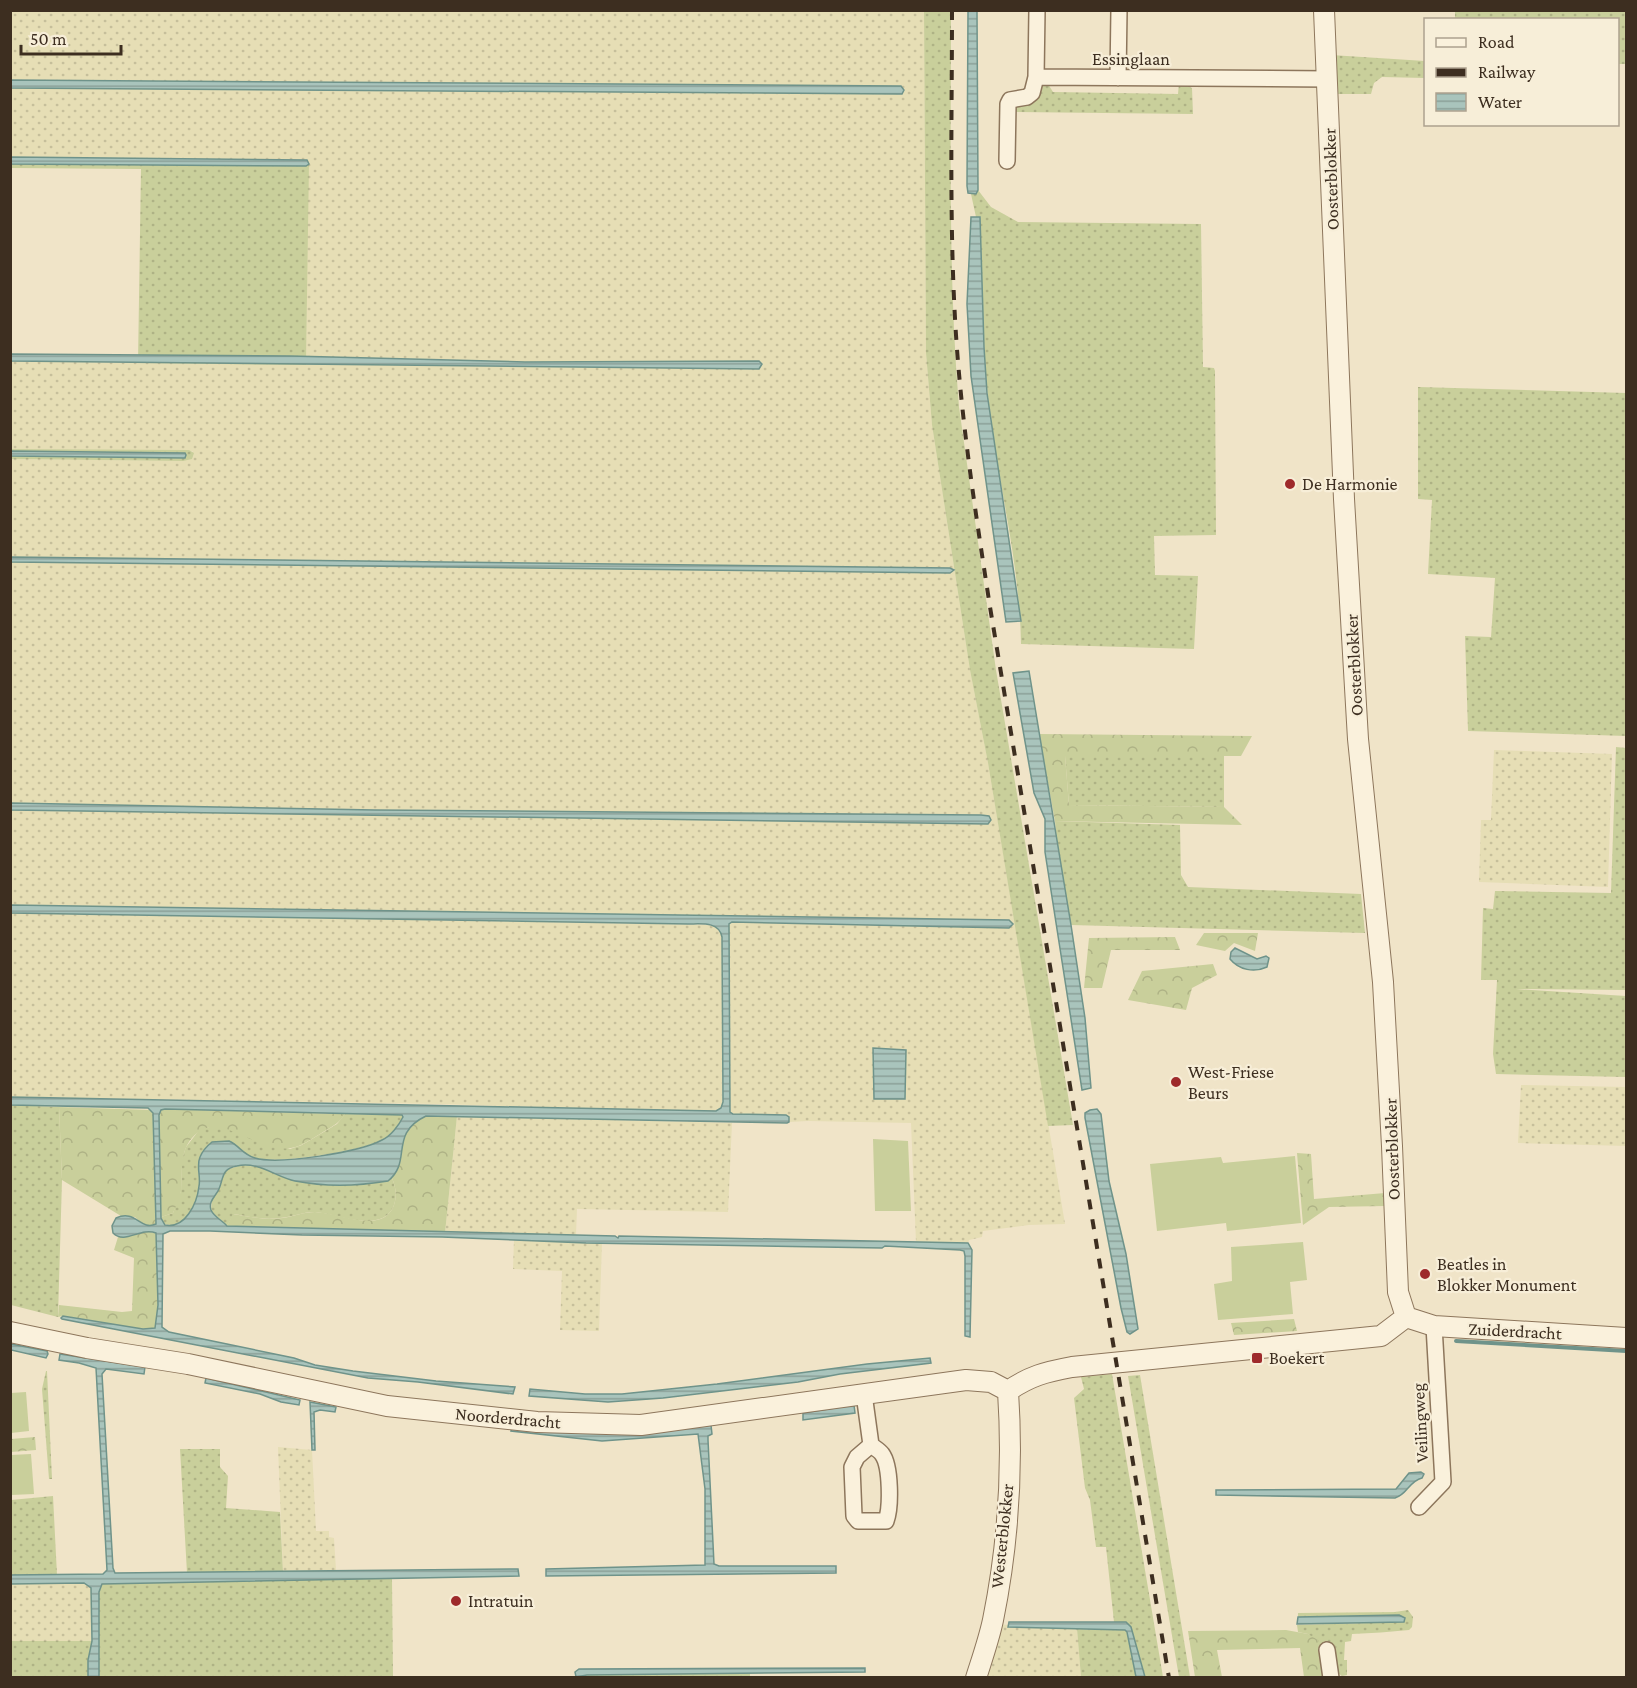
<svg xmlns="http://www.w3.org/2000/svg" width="1637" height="1688" viewBox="0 0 1637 1688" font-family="'Crimson Pro',serif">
<defs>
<pattern id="farmland-dots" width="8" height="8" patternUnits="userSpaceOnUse" patternTransform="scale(1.5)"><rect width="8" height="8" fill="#e6deb5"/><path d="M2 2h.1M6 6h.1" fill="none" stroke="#c6bf9b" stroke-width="1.8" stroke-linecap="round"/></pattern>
<pattern id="grass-dots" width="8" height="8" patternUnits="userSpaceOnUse" patternTransform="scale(1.5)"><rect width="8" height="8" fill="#c9cf9b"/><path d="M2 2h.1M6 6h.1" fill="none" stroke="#aeb285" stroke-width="1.8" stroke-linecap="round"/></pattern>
<pattern id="forest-crowns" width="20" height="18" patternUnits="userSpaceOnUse" patternTransform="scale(1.5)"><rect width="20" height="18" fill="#c9cf9b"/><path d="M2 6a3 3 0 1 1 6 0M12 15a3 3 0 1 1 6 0" fill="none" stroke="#aeb285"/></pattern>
<pattern id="water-rules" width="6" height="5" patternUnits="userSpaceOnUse" patternTransform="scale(1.5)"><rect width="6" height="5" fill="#a9c4bc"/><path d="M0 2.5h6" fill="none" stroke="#8ba098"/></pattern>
</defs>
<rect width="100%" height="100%" fill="#f0e4c8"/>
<path fill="url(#farmland-dots)" d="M11,11H924L926,353L932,425L970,670L988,763L1065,1224L1029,1225L983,1231L982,1237L969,1240L968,1243L916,1242L911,1123L808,1121L789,1122V1117L732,1114L730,1112L728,927L730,923L1009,920L11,905V810L988,824L991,821L989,816L981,815L375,810L11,803V562L953,572L950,568L11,557V459L183,461L193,451L11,449V361L306,365L308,162L11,157V88L898,94H902V86L11,80Z
M1494,750L1612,754L1608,887L1479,882L1481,820H1491Z
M11,913L715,925L721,932L722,942V1106L719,1110L706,1112L439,1104L11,1097Z
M1521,1085L1626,1087V1146L1518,1143Z
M457,1116L732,1123L728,1212L577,1209L576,1235L445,1233Z
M514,1240L602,1243L599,1331L560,1330L562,1271L513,1269Z
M278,1447L312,1450L316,1531H329V1537L334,1538L336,1570L283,1572Z
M87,1583L91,1588L92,1641H11L10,1584Z
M999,1624L1008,1625V1627L1077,1629L1081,1677L983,1678Z"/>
<path fill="url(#grass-dots)" d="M924,11H951C951,142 948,275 959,407L996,670L1073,1125L1048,1126L988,763L970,670L932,425L926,353Z
M1455,11H1626V64H1618V20L1455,19Z
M1331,55L1425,61V78L1382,77L1374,83L1371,94H1334Z
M1039,82L1048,84L1053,92L1178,94L1179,83L1192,88L1193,114L1015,112C1020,100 1026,100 1038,100Z
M309,162L306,365L138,363L141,169L11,168V164L141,165Z
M978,190L991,207L1018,222L1201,224L1203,367L1214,368L1215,371L1216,535L1154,536L1155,575L1198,576L1194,649L1021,644C1020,567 1000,490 990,414C982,349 982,283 980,218L976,217L971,194Z
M1418,387L1626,393V736L1468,731L1465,636L1491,637L1495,578L1428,574L1432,500L1418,499Z
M11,449L189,450L194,453L192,459L183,461L11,459V456L185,458L186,455L185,453L11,451Z
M1616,747L1626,748V990L1516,989L1626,996V1077L1496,1074L1493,1054L1497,980H1481L1483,908L1493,909L1495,891L1611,893Z
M1065,756H1224V807L1069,805Z
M1055,821L1180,825L1181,875L1188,887L1361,894L1365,933L1071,925L1058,851Z
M10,1105L59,1107L62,1180L58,1317L11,1305Z
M345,1114L402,1115L403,1117C399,1125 391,1136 382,1140C362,1151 282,1163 260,1159C244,1157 227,1148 212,1142C207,1146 202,1151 200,1157C196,1165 200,1176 199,1185C198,1203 184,1233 163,1223L161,1217L173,1213L181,1191L182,1159L186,1147L200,1129L219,1125L290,1149L302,1145L337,1124Z
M242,1165L259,1167L332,1185L388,1181L392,1178C396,1188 397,1195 394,1205C384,1234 339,1215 317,1212C305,1211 292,1217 280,1218C264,1220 249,1217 234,1214L227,1226L211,1211L212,1200L220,1188L221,1178L226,1170Z
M46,1371H47L52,1479H49L42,1389Z
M1112,1374L1163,1677H1145L1126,1622H1114L1106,1547H1096L1090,1500L1085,1488L1074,1398L1084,1389L1081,1377Z
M1140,1375L1190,1677H1179L1128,1376Z
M180,1449H220V1467L228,1476L226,1508L280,1512L283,1572L187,1573Z
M53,1496L57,1575H11V1500Z
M338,1578H392L393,1677L99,1678V1592L102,1584Z
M1408,1610L1413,1617L1412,1627L1409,1630C1390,1632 1372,1633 1352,1634L1351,1641L1345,1642L1344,1660H1347V1675L1342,1676L1338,1673L1334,1648L1320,1650L1308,1634L1298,1632L1297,1625L1404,1622L1405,1618L1399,1615L1298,1617V1613L1395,1612Z
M1077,1629L1125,1630L1127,1632L1136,1677H1081Z
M10,1641H92L88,1660V1677H11Z
M750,1673V1678H582L587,1675Z"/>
<path fill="url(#forest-crowns)" d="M1039,734L1252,736L1241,756H1065L1069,805L1224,807L1242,825L1055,821Z
M1204,933H1258L1255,951L1234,943L1225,951L1196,945Z
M1175,937L1180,950H1111L1102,988H1084L1089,938Z
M1213,964L1217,975L1192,988L1186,1010L1128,1000L1142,971Z
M59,1107L152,1110L154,1118L156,1225H143L135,1217L121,1216L62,1180Z
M165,1109L345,1114C339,1124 329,1128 320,1134C311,1139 301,1147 291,1148C254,1154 219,1106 192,1138C179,1153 183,1172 181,1191C180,1199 176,1206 173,1213L161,1217L159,1117L161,1110Z
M426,1116H457L445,1233L227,1226L233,1214C250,1217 266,1220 283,1218C294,1216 305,1212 315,1212C338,1212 383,1236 394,1205C397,1195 396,1188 392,1178C408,1152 393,1132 426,1116Z
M1297,1153L1311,1154L1314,1199L1385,1193V1206L1329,1207L1303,1225Z
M142,1231L156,1233L158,1305L155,1328L143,1329L62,1316L58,1317L59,1305L122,1312L132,1311L134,1258L114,1250L118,1237H126Z
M1294,1319L1297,1331L1234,1335L1231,1323Z
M35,1437L36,1450L11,1452V1439Z
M1286,1630L1308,1634L1318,1640L1325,1677H1304L1300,1648L1217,1650L1222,1677H1195L1188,1631Z"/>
<path fill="#c9cf9b" d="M873,1139L908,1141L911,1211H875Z
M1295,1156L1301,1223L1227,1231L1226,1223L1157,1231L1150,1164L1221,1157L1223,1163Z
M1303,1242L1307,1280L1290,1282L1293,1314L1218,1320L1214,1284L1232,1281L1231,1247Z
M26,1392L29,1431L11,1433V1393Z
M31,1454L34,1494L11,1495V1455Z"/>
<path fill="url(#water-rules)" stroke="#6f938a" stroke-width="1.5" fill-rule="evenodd" d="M977,11L978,190L976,194L968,193L967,186L968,11Z
M11,80L901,86L904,90L902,94H898L11,88Z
M11,157L307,160L309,164L306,166L11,164Z
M971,217H980L984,347L987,393L1021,621L1006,622L971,376L967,304Z
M11,354L291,356L525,362L759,361L762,364L759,369L11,361Z
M11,451L185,453L186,455L185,458L11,456Z
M11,557L950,568L954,570L950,573L11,562Z
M1029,671L1071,925L1085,1018L1091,1088L1082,1090L1045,852V819L1034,793L1013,673Z
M11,803L375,810L981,815L989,816L991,820L988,824L11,810Z
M11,905L1009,920L1013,924L1009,928L732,922L729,924L730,1112L733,1114L786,1115L789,1117V1122L787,1123L426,1116C388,1134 413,1161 388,1181C358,1186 326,1187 295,1181C276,1177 258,1161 237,1166C221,1169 224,1177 219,1189C216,1196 208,1201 211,1210C214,1217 222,1220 227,1226L615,1236L618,1238L619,1236L968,1243L972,1250L970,1337L965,1336V1256L964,1251L960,1250L885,1246L882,1248L586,1243L442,1237L302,1235L210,1231H170L163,1234L162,1327L169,1332L294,1358L315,1365L353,1371L436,1381L515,1387L513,1394L418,1382L368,1378L62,1319L61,1318L63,1316L143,1329L155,1328L158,1305L156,1233C140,1227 125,1245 113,1233L112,1226L116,1218C136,1209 140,1231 156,1224L153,1113L148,1108L11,1105V1097L716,1111L721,1108L723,1102L722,937C719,921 701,924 688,924L11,913ZM165,1109L402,1115L403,1117C399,1125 391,1136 382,1140C360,1152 279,1165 255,1158C242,1154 240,1146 229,1141L212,1142C207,1146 202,1152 200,1157C196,1166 201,1177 199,1186C197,1204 185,1229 165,1225L161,1218L159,1115L161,1110Z
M1235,948L1257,959L1266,956L1269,958L1267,967C1254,973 1239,970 1230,959L1231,952Z
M873,1048L906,1050L905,1099H874Z
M1097,1109L1101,1114L1109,1181L1126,1254L1138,1329L1130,1334L1127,1332L1121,1308L1085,1118V1113L1090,1110Z
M11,1344L47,1351L48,1354L46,1358L11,1350Z
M60,1354L145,1367L144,1374L106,1369L102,1374L113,1568L115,1573L518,1569L519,1576L102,1584L99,1592V1677L88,1678V1660L92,1641L91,1588L84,1583L11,1584L10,1575L103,1574L107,1570L96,1368L79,1363L59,1360Z
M930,1358L931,1363L840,1374L798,1382L663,1398L608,1402L529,1396L530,1389L585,1394H622L717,1384L867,1364Z
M206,1378L300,1400L299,1405L281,1402L260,1394L205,1383Z
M310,1402L336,1407L335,1412L320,1410L314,1412L315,1450H312Z
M854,1405L855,1413L803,1420V1413Z
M711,1425L712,1434L708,1436V1440L714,1564L719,1566H836V1573L546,1576V1569L705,1565V1489L698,1434L602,1441L511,1431L512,1426L614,1434L651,1433Z
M1421,1472L1424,1474L1422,1478C1409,1481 1407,1495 1395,1498L1216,1495V1490L1396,1489L1409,1473Z
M1399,1615L1405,1618L1404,1622L1297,1624L1298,1617Z
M1009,1622H1126L1131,1627L1145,1677H1136L1127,1632L1125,1630L1008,1627Z
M865,1668V1672L587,1675L576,1677L575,1672L579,1669Z"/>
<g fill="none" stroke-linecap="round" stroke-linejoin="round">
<path stroke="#6f938a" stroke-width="4" d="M1456,1341L1626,1351"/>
<g stroke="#8d765c" stroke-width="18">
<path id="minor" d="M1036,77L1037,10
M1118,78L1119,10
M1007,161L1008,104L1010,100L1027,97L1032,93L1036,77L1328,79
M864,1394L871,1445L857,1457L852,1467L854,1516L858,1521H886C891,1508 891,1466 882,1454C880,1451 875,1448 871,1445
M1419,1507L1443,1482L1434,1326
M1327,1650L1331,1678"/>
</g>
<g stroke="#8d765c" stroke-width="22">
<path id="tertiary" d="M1324,10L1344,499L1358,739L1383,982L1392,1146L1398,1292L1406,1317
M1406,1317L1434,1326L1626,1338
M10,1332L87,1348L188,1364L387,1406L537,1422L641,1425L966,1380L991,1382L1008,1391
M1008,1391C1030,1376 1045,1372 1072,1367L1381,1336L1406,1317
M976,1678C982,1659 989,1639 993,1620C1008,1546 1013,1466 1008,1391"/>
</g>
<use href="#minor" stroke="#faf1dc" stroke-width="15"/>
<use href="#tertiary" stroke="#faf1dc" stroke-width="20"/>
<path stroke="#3d2e20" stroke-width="4" stroke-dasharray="10 10" stroke-linecap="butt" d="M952,10C952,118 949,227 956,335C962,426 976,516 990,607L1169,1678"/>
</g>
<g fill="#9e2a2b" stroke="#f7eed8" stroke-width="2">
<circle cx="1290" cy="484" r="6"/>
<circle cx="1176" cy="1082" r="6"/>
<circle cx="1425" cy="1274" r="6"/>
<rect x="1251" y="1352" width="12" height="12" rx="3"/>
<circle cx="456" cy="1601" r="6"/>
</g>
<g text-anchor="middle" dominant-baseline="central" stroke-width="4.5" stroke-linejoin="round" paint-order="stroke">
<g font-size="18" fill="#3d2e20" stroke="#f7eed8">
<text x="1131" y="59">Essinglaan</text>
<text transform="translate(1331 179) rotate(-92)">Oosterblokker</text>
<text transform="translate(1354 665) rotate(-93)">Oosterblokker</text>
<text transform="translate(1392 1149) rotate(-92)">Oosterblokker</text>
<text transform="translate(1515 1331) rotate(3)">Zuiderdracht</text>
<text transform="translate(508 1418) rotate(5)">Noorderdracht</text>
<text transform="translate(1420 1423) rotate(-93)">Veilingweg</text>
<text transform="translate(1002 1536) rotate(-84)">Westerblokker</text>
</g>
<g font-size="18" fill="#3d2e20" stroke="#f7eed8" text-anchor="start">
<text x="1302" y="484">De Harmonie</text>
<text x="1188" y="1072">West-Friese<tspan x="1188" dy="21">Beurs</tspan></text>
<text x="1437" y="1264">Beatles in<tspan x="1437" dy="21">Blokker Monument</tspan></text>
<text x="1269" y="1358">Boekert</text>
<text x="468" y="1601">Intratuin</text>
</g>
</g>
<rect width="1637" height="1688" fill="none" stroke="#3d2e20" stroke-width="24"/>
<rect x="1424" y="18" width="195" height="108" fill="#f7eed8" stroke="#ada18e" stroke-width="1.5"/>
<rect x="1436" y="38" width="30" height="9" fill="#faf1dc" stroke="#ada18e" stroke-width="1.5"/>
<text x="1478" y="48" font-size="18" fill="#3d2e20">Road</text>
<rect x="1436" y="68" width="30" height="9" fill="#3d2e20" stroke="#ada18e" stroke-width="1.5"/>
<text x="1478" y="78" font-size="18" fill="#3d2e20">Railway</text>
<rect x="1436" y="93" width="30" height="18" fill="url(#water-rules)" stroke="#ada18e" stroke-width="1.5"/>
<text x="1478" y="108" font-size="18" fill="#3d2e20">Water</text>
<path d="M21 45v9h100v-9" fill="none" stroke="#3d2e20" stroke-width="3"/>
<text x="30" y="45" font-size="18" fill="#3d2e20" stroke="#f7eed8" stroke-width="4.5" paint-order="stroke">50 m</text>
</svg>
